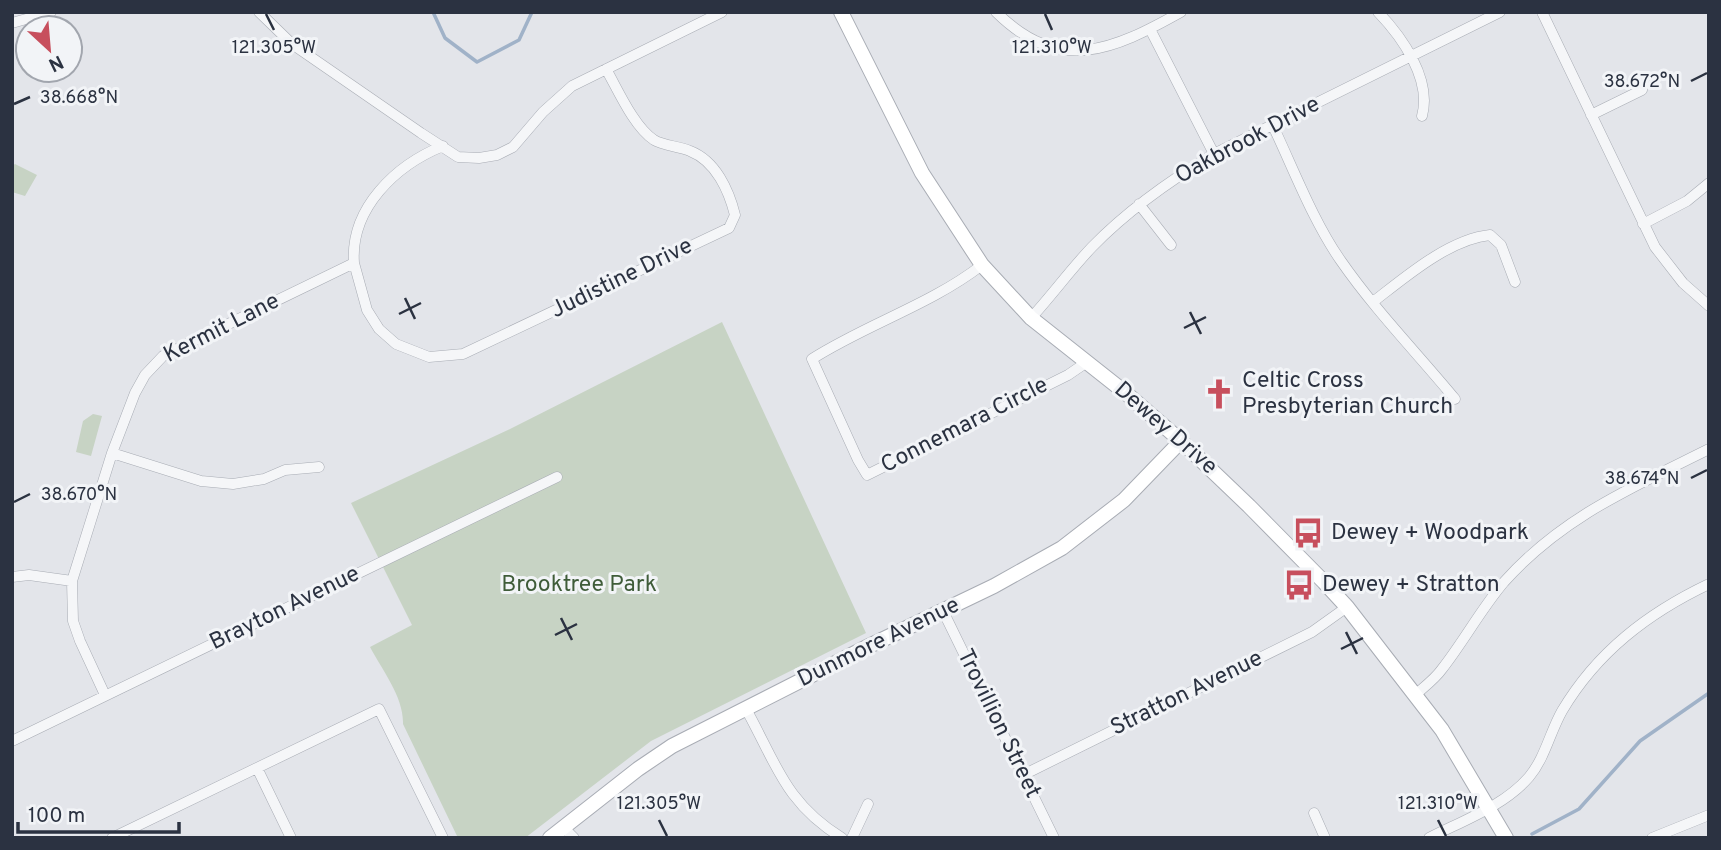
<svg xmlns="http://www.w3.org/2000/svg" width="1721" height="850" viewBox="0 0 1721 850" font-family="Overpass,sans-serif">
<rect width="100%" height="100%" fill="#e3e5ea"/>
<path fill="#c7d3c4" d="M15,164L37,175L25,196L12,192V166Z
M722,322L866,633L651,741L525,838H458L403,724C404,697 382,670 370,647L412,625L351,503L510,429Z
M93,414L102,416L91,456L76,452L83,421Z"/>
<g fill="none" stroke-linecap="round" stroke-linejoin="round">
<path stroke="#a0b2c8" stroke-width="3.5" d="M433,12L445,38L477,62L519,40L532,12
M1532,834L1579,809L1640,741L1709,693"/>
<g stroke="#a8acb4" stroke-width="11">
<path id="street" d="M259,12L292,44L421,133L458,157L479,158L497,155L513,147L543,112L572,86L722,12
M996,12C1060,75 1113,50 1181,12
M1378,12C1402,37 1432,79 1422,116
M1542,12L1655,247L1683,283L1709,306
M12,23L51,12
M1150,29L1214,154
M1591,115L1642,90
M1273,126C1294,170 1313,221 1341,261C1375,310 1417,353 1455,399
M1139,204L1171,245
M1643,224L1687,201L1709,183
M354,263L367,310L379,329L396,344L429,357L463,354L729,228L735,215C729,191 716,161 690,151C679,146 664,146 654,140C634,127 618,90 606,69
M982,265C930,305 867,324 812,359L858,460L867,475L1068,375L1087,362
M1373,302C1404,278 1449,239 1490,235L1501,245L1515,282
M1031,318C1052,295 1071,269 1092,247C1128,210 1169,181 1214,154L1500,12
M112,453L201,481L233,484L264,479L285,470L319,467
M12,577L29,575L72,581
M943,611L1054,838
M105,695L80,641L73,621L72,581L112,453L135,393L145,375L163,356L181,347L354,263C350,208 396,165 443,146
M1415,695C1424,687 1435,679 1442,669C1464,641 1481,609 1504,582C1562,517 1633,487 1709,449
M746,709C776,763 785,803 842,838
M12,741L557,477
M257,768L291,838
M1023,775L1312,632L1347,607
M1314,813L1325,838
M564,828L574,838
M112,838L379,709L443,838
M852,838L868,804
M1429,838C1462,821 1504,806 1529,777C1545,758 1550,732 1562,711C1597,652 1648,613 1709,584
M1652,838L1709,815"/>
</g>
<g stroke="#a8acb4" stroke-width="16">
<path id="secondary" d="M841,12L922,173L982,265L1031,318L1127,394L1181,441L1249,506L1324,582L1347,607L1442,730L1506,838
M550,838L638,769L672,746L867,647L994,586L1062,548L1124,500L1181,441"/>
</g>
<use href="#street" stroke="#f5f6f8" stroke-width="10"/>
<use href="#secondary" stroke="#fff" stroke-width="14"/>
</g>
<path fill="none" stroke="#2b3241" stroke-width="2.5" d="M266,14L274,30M1045,14L1052,30M1691,81L1707,73M14,104L30,97M405,298L415,319M1190,312L1201,334M399,314L421,303M1184,328L1206,317M1691,478L1707,470M14,502L30,494M561,618L572,640M1346,632L1357,654M555,635L577,624M1341,649L1363,638M659,820L667,836M1438,820L1446,836"/>
<defs>
<g id="church-bare" transform="scale(2.415)"><path d="M-1.2-6h2.4v3.5h3.3v2.4h-3.3V6h-2.4V-.1h-3.3v-2.4h3.3Z" fill="#c74f5d" stroke="#f2f4f7" stroke-width="2.5" paint-order="stroke"/></g>
<g id="bus-bare" transform="scale(2.415)"><path d="M-5-6H5V4H4V6H2V4H-2V6H-4V4H-5ZM-3.5-4V0h7V-4ZM-3.5 1.2v1.5H-2V1.2ZM2 1.2v1.5H3.5V1.2Z" fill="#c74f5d" stroke="#f2f4f7" stroke-width="2.5" paint-order="stroke"/></g>
</defs>
<g fill-rule="evenodd">
<use href="#church-bare" x="1219" y="394"/>
<use href="#bus-bare" x="1308" y="533"/>
<use href="#bus-bare" x="1299" y="585"/>
</g>
<g text-anchor="middle" dominant-baseline="central" stroke-width="6" stroke-linejoin="round" paint-order="stroke">
<g font-size="23" fill="#2b3241" stroke="#f2f4f7">
<text transform="translate(1248 141) rotate(-28)">Oakbrook Drive</text>
<text transform="translate(622 279) rotate(-26)">Judistine Drive</text>
<text transform="translate(222 329) rotate(-27)">Kermit Lane</text>
<text transform="translate(965 426) rotate(-27)">Connemara Circle</text>
<text transform="translate(1165 429) rotate(41)">Dewey Drive</text>
<text transform="translate(285 609) rotate(-26)">Brayton Avenue</text>
<text transform="translate(879 643) rotate(-26)">Dunmore Avenue</text>
<text transform="translate(1187 694) rotate(-26)">Stratton Avenue</text>
<text transform="translate(998 724) rotate(64)">Trovillion Street</text>
</g>
<g font-size="23" fill="#2b3241" stroke="#f2f4f7" text-anchor="start">
<text x="1242" y="381">Celtic Cross<tspan x="1242" dy="26">Presbyterian Church</tspan></text>
<text x="1331" y="533">Dewey + Woodpark</text>
<text x="1322" y="585">Dewey + Stratton</text>
</g>
<g font-size="23" fill="#3f5c39" stroke="#f2f4f7">
<text x="579" y="585">Brooktree Park</text>
</g>
</g>
<g font-size="18" text-anchor="middle" fill="#2b3241" stroke="#f2f4f7" stroke-width="6" stroke-linejoin="round" paint-order="stroke">
<text x="274" y="53">121.305°W</text>
<text x="1052" y="53">121.310°W</text>
<text x="1642" y="87">38.672°N</text>
<text x="79" y="103">38.668°N</text>
<text x="1642" y="484">38.674°N</text>
<text x="79" y="500">38.670°N</text>
<text x="659" y="809">121.305°W</text>
<text x="1438" y="809">121.310°W</text>
</g>
<rect width="1721" height="850" fill="none" stroke="#2b3241" stroke-width="28"/>
<g transform="translate(49 49) rotate(154)"><circle r="33" fill="#f2f4f7" stroke="#a2a6ae" stroke-width="2"/>
<path d="M0-5L12 26L0 18L-12 26Z" fill="#c74f5d"/>
<text y="-10" font-size="19" font-weight="bold" text-anchor="middle" fill="#2b3241">N</text>
</g>
<path d="M18 822v10h161v-10" fill="none" stroke="#2b3241" stroke-width="3.5"/>
<text x="28" y="822" font-size="21" fill="#2b3241" stroke="#f2f4f7" stroke-width="5" paint-order="stroke">100 m</text>
</svg>
